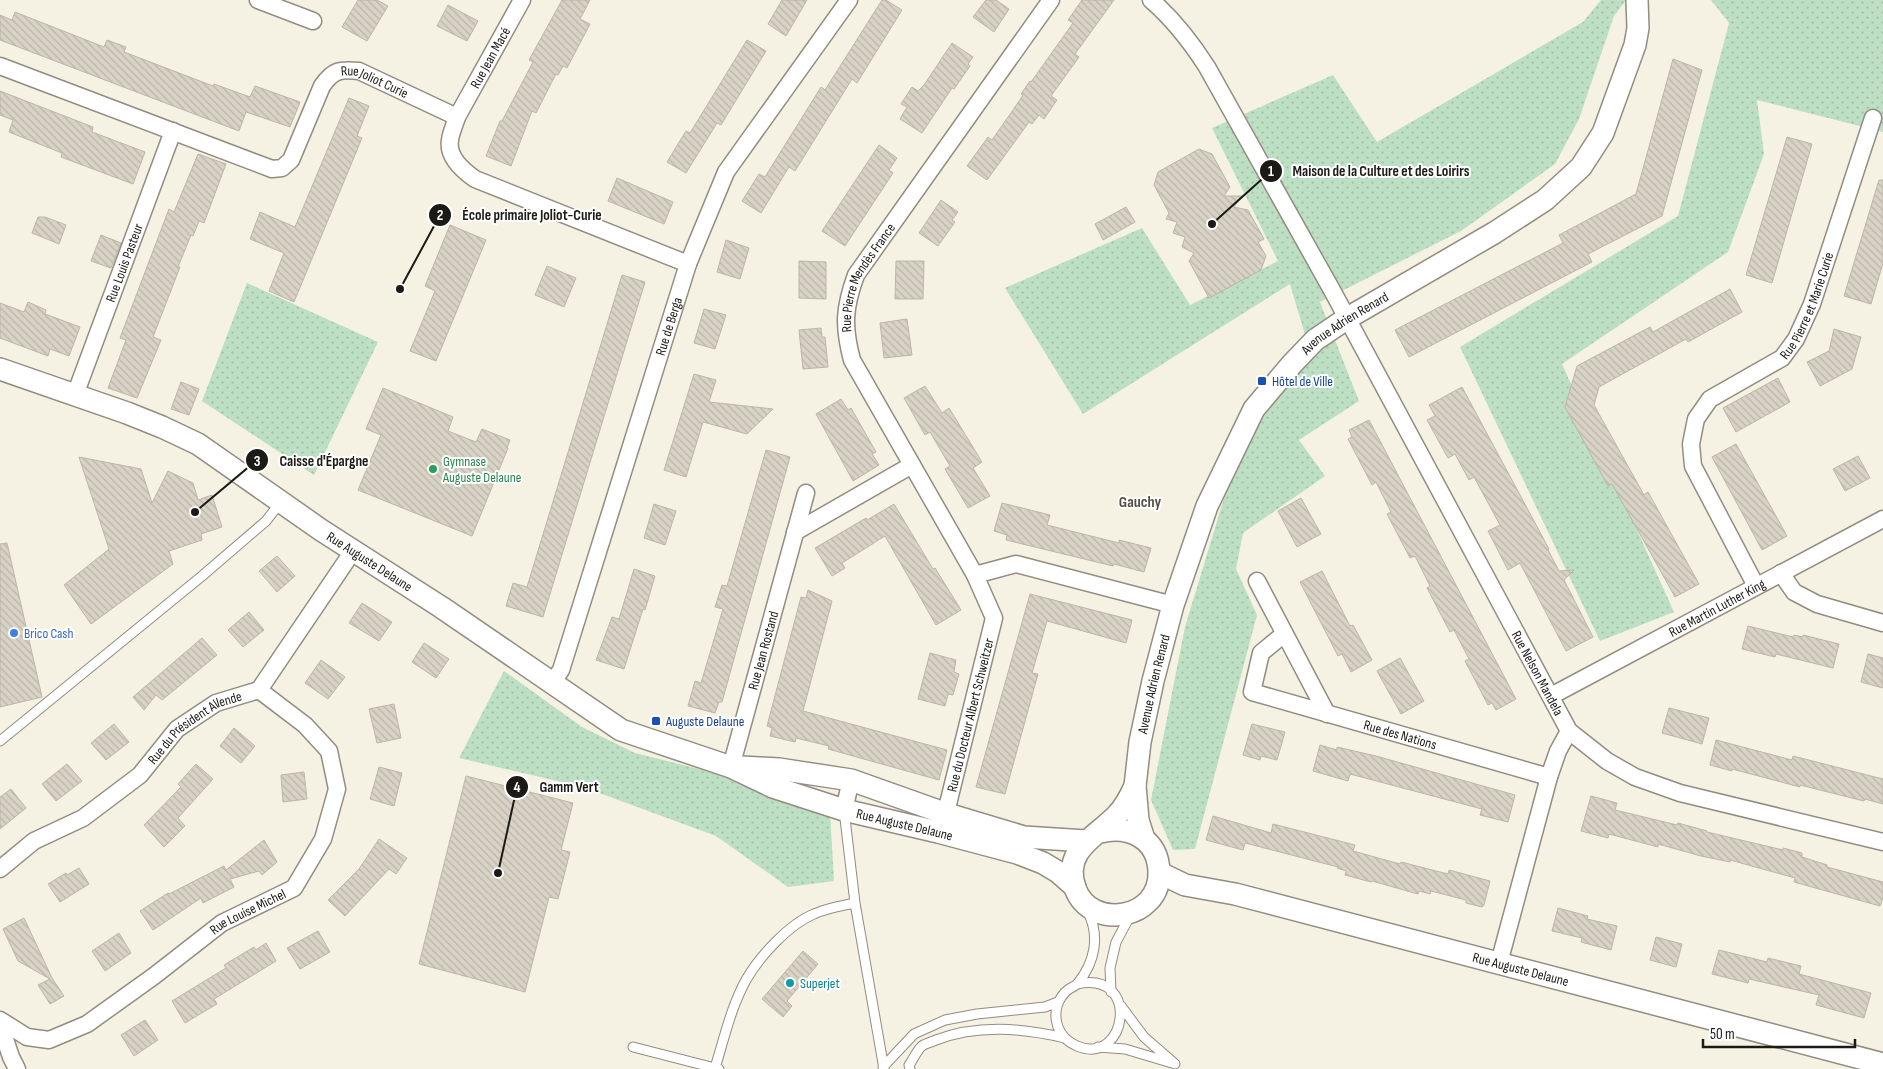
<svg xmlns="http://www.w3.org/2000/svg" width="1883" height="1069" viewBox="0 0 1883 1069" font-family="'Sofia Sans Condensed',sans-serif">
<defs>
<pattern id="park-dots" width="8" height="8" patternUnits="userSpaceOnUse" patternTransform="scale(1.25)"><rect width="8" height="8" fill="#bddfc3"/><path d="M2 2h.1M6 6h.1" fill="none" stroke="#a2bfa7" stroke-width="1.8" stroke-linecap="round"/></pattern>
<pattern id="building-back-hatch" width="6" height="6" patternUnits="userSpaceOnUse" patternTransform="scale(1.25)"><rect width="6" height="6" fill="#d8d3c5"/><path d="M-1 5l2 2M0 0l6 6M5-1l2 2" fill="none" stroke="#b9b5a8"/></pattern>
</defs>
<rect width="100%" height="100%" fill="#f6f2e3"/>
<path fill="url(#park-dots)" d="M1601,0H1626L1614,16L1579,119L1555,164L1461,231L1320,302L1359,401L1299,440L1325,476L1243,533L1236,569L1257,615L1195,849L1173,850L1151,800L1185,627L1225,495L1258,423L1311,355L1290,284L1083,414L1005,288L1142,228L1190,305L1278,261L1212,128L1333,75L1377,142L1583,22Z
M1711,0H1883V132L1757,100L1764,154L1728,252L1562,364L1674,612L1600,641L1460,347L1678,216L1729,23Z
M247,283L378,342L314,475L202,401Z
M504,671L582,727L635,753L743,780L830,813L834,881L788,887L716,836L583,787L459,758Z"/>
<path fill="url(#building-back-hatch)" stroke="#bbb6a8" d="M358,0H377L388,6L367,41L342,27Z
M562,0H590L580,19L590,24L567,68L563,66L558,75L556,74L536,113L532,111L511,166L486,156L500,121H502L533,62L529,60Z
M782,0H807L786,36L768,24Z
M882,0H886L902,10L857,83L852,79L795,171L789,167L761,213L742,201L759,174L765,177L821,87L825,90Z
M986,0H996L1009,9L994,32L973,17Z
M1082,0H1114L1075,54L1079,57L1051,96L1057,100L1044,119L1039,115L1032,124L1029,122L987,180L967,166L988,137L992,140L1013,110L1023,95L1021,94L1030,81L1031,82L1073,23L1068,20Z
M448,5L478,21L467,41L437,26Z
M15,12L104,47L107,40L126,47L124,52L213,86L214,84L250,97L255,86L300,102L290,127L246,112L239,131L0,40V15L12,20Z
M747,40L766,51L721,125L717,123L686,173L667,162L686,131L690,133Z
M952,43L973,57L968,64L970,66L954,89L952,88L922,133L900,119L907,107L901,104L912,87L918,91L924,85Z
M1673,59L1702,70L1662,216L1588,254L1592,262L1409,357L1395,330L1563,243L1559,235L1636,194Z
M0,91L93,127L92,132L145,152L133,184L61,157L62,153L9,132L13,120L0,115Z
M349,98L369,106L357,136L362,138L294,302L269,291L284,253L250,239L260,212L295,227Z
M1787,137L1812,144L1772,283L1746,275Z
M879,145L897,158L889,170L893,173L845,246L822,231Z
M1199,149L1212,154L1230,187L1224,196H1242L1234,207L1248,210L1264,239L1258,242L1266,256L1261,270L1209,298L1189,261L1194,253L1182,247L1185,237L1173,233L1177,222L1166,219L1169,213L1154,185L1158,172Z
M198,154L226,164L204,223L199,221L193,236L191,235L178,267H180L153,337L161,340L137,398L108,388L126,340L120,338L169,209L174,212Z
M617,178L673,202L664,224L608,201Z
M1879,180H1883V263L1871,304L1844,296Z
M941,200L958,212L952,220L955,222L938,246L919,233Z
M1126,207L1135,222L1103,240L1095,224Z
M38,217H45L66,225L59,244L32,233Z
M450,225L486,240L436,361L410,351L435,291L425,286Z
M101,235L121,243L111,268L91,261Z
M726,240L749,248L740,279L717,272Z
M799,261L826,262V299L799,298Z
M896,261H924L923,299H895Z
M547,266L576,278L564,307L535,295Z
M622,275L645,282L543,617L506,606L513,583L527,587Z
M1730,289L1742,312L1688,342L1686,339L1599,387L1594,405L1644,495L1648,492L1699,584L1675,597L1612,484L1608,486L1565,407L1577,366L1650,327L1653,332Z
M28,302L46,310L45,314L80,327L69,356L50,349L48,356L0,338V303L24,312Z
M704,309L726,315L715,349L694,343Z
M907,319L912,355L884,358L880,323Z
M821,328L822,337H825L828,367L803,369L799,330Z
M1834,329L1861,337L1852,369L1820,386L1807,362L1829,351Z
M694,374L716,380L709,402L773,409L747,434L703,422L686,477L664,470Z
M1778,378L1790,402L1736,432L1723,408Z
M181,382L199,389L189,415L171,409Z
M925,386L942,413L949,408L982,462L973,468L990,496L968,508L945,469L950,466L930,432L925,435L904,398Z
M1462,387L1549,549L1548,550L1559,571L1574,570L1564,580L1593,637L1566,651L1520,563L1508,570L1488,531L1500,525L1474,477L1469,480L1455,454L1448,458L1427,420L1435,416L1429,405Z
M383,388L453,417L448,431L476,442L482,429L510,440L507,448H508L472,536L358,490L381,435L366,429Z
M841,399L848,410L851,408L876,452L872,454L879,465L853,481L816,414Z
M1369,420L1516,699L1496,710L1492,703L1488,705L1465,661L1469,659L1454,630L1450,632L1427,588L1430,586L1415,556L1410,558L1387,514L1391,512L1376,482L1372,485L1348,439L1352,437L1349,430Z
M1736,444L1787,536L1762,550L1712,457Z
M766,450L790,457L722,702H719L715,713L688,706L695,681L701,683L723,609L715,607L722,585L727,586Z
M1858,456L1870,478L1845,491L1833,469Z
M79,457L141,469L152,503L168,471L193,483L198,500L212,495L222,527L201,534L202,540L169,551L173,564L91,624L64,585L109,549Z
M1301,498L1321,534L1297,547L1278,511Z
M1002,503L1050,515L1047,525L1119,543V540L1151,548L1144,572L1114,564L1113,566L1006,540L1007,535L994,531Z
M654,504L676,511L665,545L644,538Z
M894,504L933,569L935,568L961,610L936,625L885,536L842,563L845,568L832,576L815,548L866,518L867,520Z
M7,543L42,697L0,707V544Z
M277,556L295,576L277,592L259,571Z
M634,569L655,576L645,610L643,609L624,669L596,660L612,617L619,619Z
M1322,571L1350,626L1353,625L1372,660L1351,672L1342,654L1338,656L1300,582Z
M808,590L832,601L803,711L947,750L939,780L828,749L829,746L796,738L795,742L770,736L772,728L767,726L801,597L806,598Z
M1030,594L1132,620L1126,643L1047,621L1032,673L1038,674L1005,794L976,787Z
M362,603L392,622L379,641L349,623Z
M249,612L264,630L243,647L228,630Z
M1748,626L1793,637L1794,635L1803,637V635L1839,644L1833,668L1776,654L1775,657L1742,649Z
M202,638L217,655L162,700L156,695L144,710L133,697Z
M424,643L449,659L436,678L412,662Z
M930,653L956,660L954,672L959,674L953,695L948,694L945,706L918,699Z
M1868,654L1883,658V688L1861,682Z
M1400,658L1424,701L1401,714L1377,671Z
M321,660L345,677L328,699L305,683Z
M394,704L401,738L377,743L369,709Z
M1669,708L1709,718L1702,744L1662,733Z
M114,724L129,742L106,760L91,743Z
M1252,724L1285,732L1277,760L1261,756L1260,760L1243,755Z
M234,728L255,746L241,763L220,746Z
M1716,740L1792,760L1793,756L1883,779V804L1865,799L1864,801L1800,785V787L1732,769V771L1710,765Z
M1320,745L1337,750V747L1376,756L1515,795L1508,822L1480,815L1482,809L1350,774L1348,781L1313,771Z
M67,764L82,781L56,801L42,784Z
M196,764L213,779L178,818L185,826L164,847L144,825L181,787L178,784Z
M379,767L402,773L394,806L370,799Z
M304,772L307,799L283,802L281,775Z
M466,776L573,803L561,850L570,852L558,899L549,897L525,992L419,964Z
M11,789L26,808L0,829V797Z
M1591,796L1617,803L1615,810L1677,825L1678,823L1707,831V832L1783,850V848L1802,853V857L1827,865V867L1883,882V898L1880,906L1794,882L1795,878L1730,860V862L1701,856L1658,844V847L1609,834L1608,838L1581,831Z
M1213,816L1271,833L1273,824L1355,845L1353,851L1400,864L1401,862L1448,874L1449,870L1490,881L1484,905L1482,907L1466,903V900L1431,891L1430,894L1419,891L1418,894L1372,881L1371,882L1345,875L1346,871L1337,868L1338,867L1245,843L1243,850L1206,840Z
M379,839L407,858L396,874L389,869L345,916L328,900L359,869Z
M264,840L277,862L262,875L259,871L230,879L234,887L203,903L201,898L153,930L140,911L168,893L169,894L224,866L226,870Z
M79,868L89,884L60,902L48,884L66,873L67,875Z
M1558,908L1588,916L1587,919L1617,926L1611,950L1581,942L1582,938L1552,931Z
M24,918L52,978L64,996L50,1004L38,985L50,979L18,961L3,929Z
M318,931L330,952L300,969L287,948Z
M119,933L131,953L105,971L92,951Z
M1656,937L1682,944L1676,967L1650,960Z
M266,943L276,961L214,999L217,1004L185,1023L172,1001L226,968L224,965L254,947L256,950Z
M1719,950L1767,962L1768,958L1801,966L1799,974L1871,993L1864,1018L1816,1005L1819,995L1749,979L1748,983L1712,974Z
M803,951L818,964L787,1001L792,1006L783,1017L762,999Z
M145,1020L158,1040L134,1056L121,1035Z"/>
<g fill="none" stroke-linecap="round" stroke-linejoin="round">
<g stroke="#928d80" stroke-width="11">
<path id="service" d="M0,741L202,576L266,521L280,503
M844,810L855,903L884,1069
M1077,984C1142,970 1127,1067 1077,1046C1068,1042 1061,1036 1058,1027C1053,1013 1057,998 1069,989C1072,987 1076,986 1078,983C1095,962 1100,936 1088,912
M1111,992L1110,968L1116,942L1131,914
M1121,1006L1144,1037L1175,1064
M633,1047L719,1069
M1098,1047L1125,1049L1172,1063
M883,1067L914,1034L945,1020L977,1014L1045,1007L1058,1002
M715,1068C724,1039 731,1007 746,980C759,957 789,924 814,914C827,908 841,906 855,903
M910,1069L909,1065C913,1060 917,1050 922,1046C926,1043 932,1042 936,1040C978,1024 1022,1028 1065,1038"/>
</g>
<g stroke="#928d80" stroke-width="19">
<g id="minor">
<path d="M258,0L313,21"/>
<path id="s1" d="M1151,0C1173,19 1191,42 1207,67L1333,292L1569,731L1607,761L1635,777L1680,793L1883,842"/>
<path id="s2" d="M0,66L272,169L282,168L291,160L322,86C333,70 340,69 359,71L457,117C455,124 451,132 450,140C447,157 462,170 475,179L688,264"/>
<path id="s3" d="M457,117L522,0"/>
<path id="s4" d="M75,395L173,131"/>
<path d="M795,532L912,465"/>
<path d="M1781,573L1794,592L1817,604L1883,623"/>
<path d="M975,575L1016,564L1173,605"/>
<path d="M1257,581L1327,714"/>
<path id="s5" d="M1756,586L1693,466L1691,444L1696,419L1710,399L1782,358L1796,339L1812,304L1873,118"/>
<path id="s6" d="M1284,634L1261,653L1252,692L1549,777"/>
<path id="s7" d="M552,683L561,670L688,264L726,172L849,0"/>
<path id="s8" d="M1551,696L1883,519"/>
<path id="s9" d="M731,767L806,493"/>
<path d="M844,810L851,780"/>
<path id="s10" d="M941,822L948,804L994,618L975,575L852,360C843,326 844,308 856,275L1051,0"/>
<path id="s11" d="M0,869L34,841L83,818L140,775L177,729L216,703L259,690L353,551"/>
<path d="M1499,963L1549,777L1558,751L1569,731"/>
<path id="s12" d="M0,1020L27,1037L49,1040L87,1024L154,976L222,923L294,888L323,839L337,789L329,751L305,725L259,690"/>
<path d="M0,1024L11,1057L17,1069"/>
</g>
</g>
<g stroke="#928d80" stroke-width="24">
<g id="tertiary">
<path id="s13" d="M0,369L127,413L162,427L198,444L321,530L441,607L621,730L731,767L773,787L844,810L938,832L1017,853L1043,863L1058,872L1075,887"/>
<path d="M742,767L779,769L851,780L944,813L1024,837L1086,841"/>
<path d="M1100,832C1129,825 1158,838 1159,872C1161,919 1091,932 1075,888C1062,850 1096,837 1117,815C1125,807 1130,797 1135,786"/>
<path id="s14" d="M1144,839L1138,820L1135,786L1140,742L1153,681L1173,605L1207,506L1254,409L1292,364L1315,340L1346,319L1494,233L1545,200L1581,167L1603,133L1635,45L1638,28L1637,0"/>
<path id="s15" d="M1160,873L1185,885L1235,894L1883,1064"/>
</g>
</g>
<use href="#service" stroke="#fff" stroke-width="9"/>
<use href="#minor" stroke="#fff" stroke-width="16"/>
<use href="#tertiary" stroke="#fff" stroke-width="21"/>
</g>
<g fill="#1a4fb4" stroke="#fff" stroke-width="2">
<rect x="1257" y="376" width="10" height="10" rx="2.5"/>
<rect x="651" y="716" width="10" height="10" rx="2.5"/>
</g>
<circle fill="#2e9e5b" stroke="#fff" stroke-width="2" cx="433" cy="469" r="5"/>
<circle fill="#3f7fe0" stroke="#fff" stroke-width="2" cx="14" cy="633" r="5"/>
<circle fill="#0f9aa8" stroke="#fff" stroke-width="2" cx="790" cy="983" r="5"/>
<g text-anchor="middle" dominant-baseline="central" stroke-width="4" stroke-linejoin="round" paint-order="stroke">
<g font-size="14" fill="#1b1a15" stroke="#fff">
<text stroke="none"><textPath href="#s3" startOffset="68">Rue Jean Macé</textPath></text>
<text stroke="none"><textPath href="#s2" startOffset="454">Rue Joliot Curie</textPath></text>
<text stroke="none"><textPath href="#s4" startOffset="141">Rue Louis Pasteur</textPath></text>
<text stroke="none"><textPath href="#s10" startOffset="594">Rue Pierre Mendès France</textPath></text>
<text stroke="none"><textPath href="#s5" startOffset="349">Rue Pierre et Marie Curie</textPath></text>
<text stroke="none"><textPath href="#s14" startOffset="578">Avenue Adrien Renard</textPath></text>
<text stroke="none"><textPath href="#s7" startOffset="376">Rue de Berga</textPath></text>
<text stroke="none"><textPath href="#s13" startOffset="420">Rue Auguste Delaune</textPath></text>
<text stroke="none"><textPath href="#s8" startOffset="188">Rue Martin Luther King</textPath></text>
<text stroke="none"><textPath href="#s9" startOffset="121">Rue Jean Rostand</textPath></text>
<text stroke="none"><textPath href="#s1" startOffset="778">Rue Nelson Mandela</textPath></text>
<text stroke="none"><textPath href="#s14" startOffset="158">Avenue Adrien Renard</textPath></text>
<text stroke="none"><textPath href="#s10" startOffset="111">Rue du Docteur Albert Schweitzer</textPath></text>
<text stroke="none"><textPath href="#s11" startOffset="244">Rue du Président Allende</textPath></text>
<text stroke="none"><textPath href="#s6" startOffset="224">Rue des Nations</textPath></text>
<text stroke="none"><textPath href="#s13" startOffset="1022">Rue Auguste Delaune</textPath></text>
<text stroke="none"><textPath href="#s12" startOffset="292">Rue Louise Michel</textPath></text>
<text stroke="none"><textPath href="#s15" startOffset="374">Rue Auguste Delaune</textPath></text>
</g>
<g font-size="14" fill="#164399" stroke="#fff" text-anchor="start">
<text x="1272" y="381">Hôtel de Ville</text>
<text x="666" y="721">Auguste Delaune</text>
</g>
<g font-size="14" fill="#27864d" stroke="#fff" text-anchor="start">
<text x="443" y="461">Gymnase<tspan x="443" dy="16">Auguste Delaune</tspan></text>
</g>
<g font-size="14" fill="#366cbe" stroke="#fff" text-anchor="start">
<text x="24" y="633">Brico Cash</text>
</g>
<g font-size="14" fill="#0d838f" stroke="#fff" text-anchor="start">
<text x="800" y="983">Superjet</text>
</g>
<g font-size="16" font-weight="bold" fill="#534f42" stroke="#fff">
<text x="1140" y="502">Gauchy</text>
</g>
</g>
<path fill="none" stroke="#1b1a15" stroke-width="2" d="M1212 224L1271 171M400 289L440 215M195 512L257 460M498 873L517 787"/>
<g fill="#1b1a15" stroke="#fff" stroke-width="2">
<circle cx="1212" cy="224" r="5"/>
<circle cx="400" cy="289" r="5"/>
<circle cx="195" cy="512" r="5"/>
<circle cx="498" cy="873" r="5"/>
<circle cx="1271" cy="171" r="12"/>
<circle cx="440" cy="215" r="12"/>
<circle cx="257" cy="460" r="12"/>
<circle cx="517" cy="787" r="12"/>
</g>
<g font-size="15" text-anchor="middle" font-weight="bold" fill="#fff">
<text x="1271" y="176">1</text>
<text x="440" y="220">2</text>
<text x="257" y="466">3</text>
<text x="517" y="792">4</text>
</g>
<g font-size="15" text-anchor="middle" font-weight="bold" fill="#1b1a15" stroke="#fff" stroke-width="4" stroke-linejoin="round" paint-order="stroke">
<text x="1381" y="176">Maison de la Culture et des Loirirs</text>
<text x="532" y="220">École primaire Joliot-Curie</text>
<text x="324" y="466">Caisse d'Épargne</text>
<text x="569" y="792">Gamm Vert</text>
</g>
<path d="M1703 1039v8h152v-8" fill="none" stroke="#1b1a15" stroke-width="2.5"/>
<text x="1710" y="1039" font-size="15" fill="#1b1a15" stroke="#ffffff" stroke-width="4" paint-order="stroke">50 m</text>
</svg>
